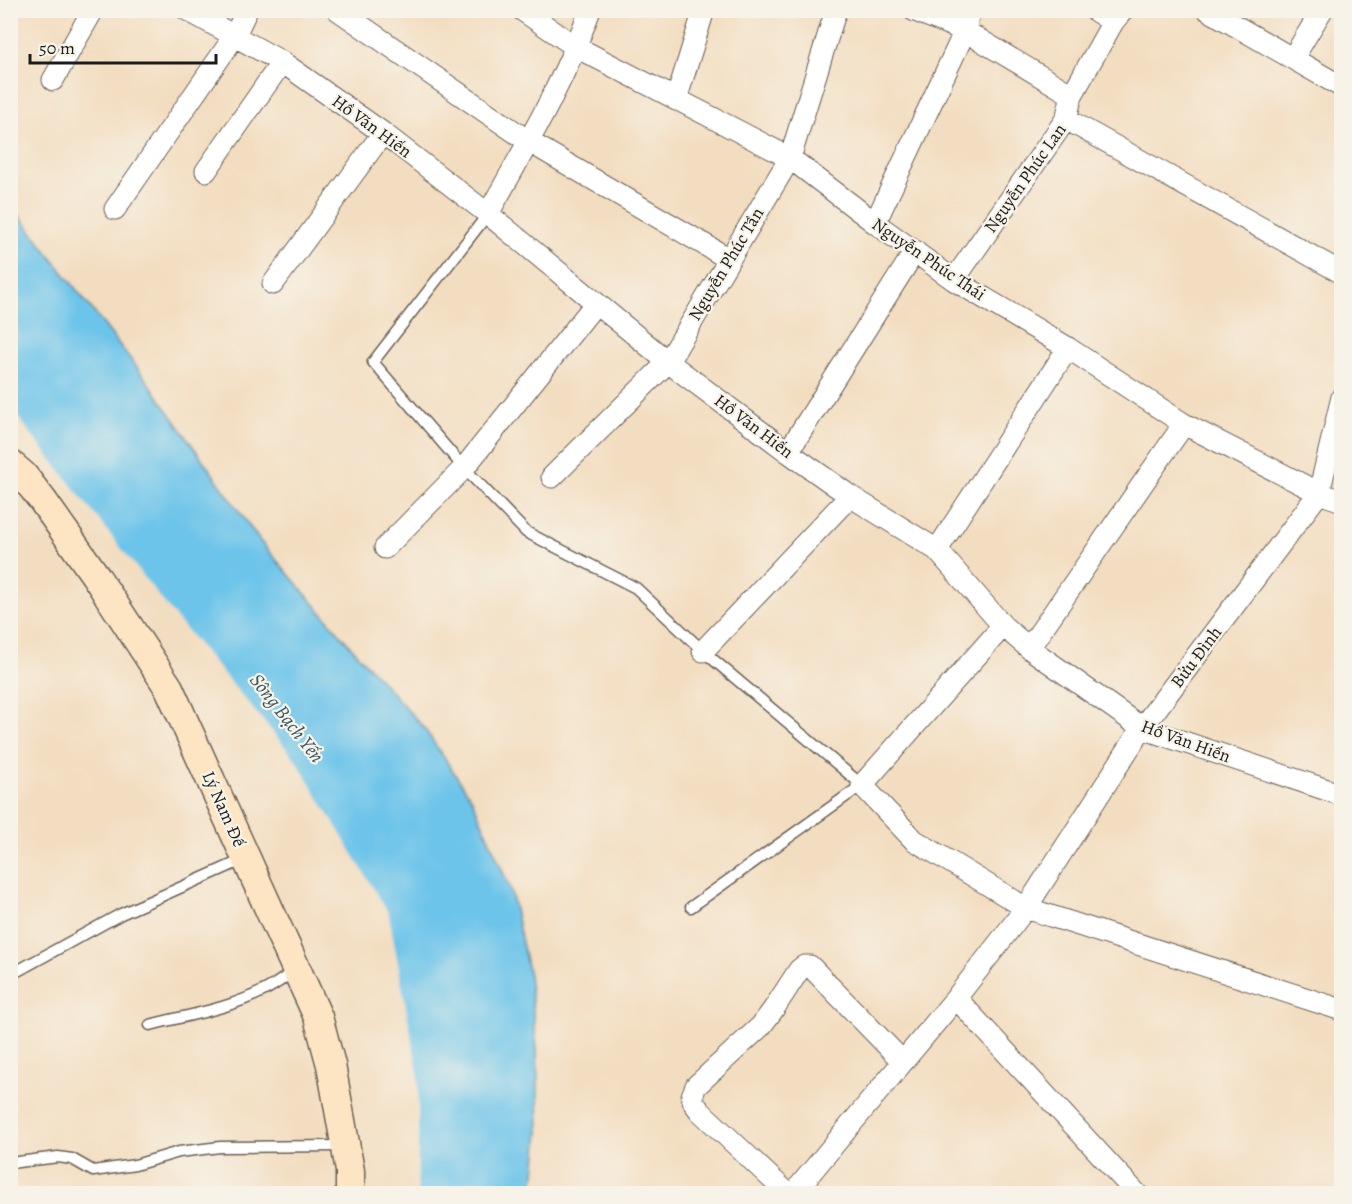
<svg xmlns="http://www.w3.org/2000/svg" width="1352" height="1204" viewBox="0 0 1352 1204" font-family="Alegreya,serif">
<rect width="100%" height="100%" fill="#f7f3e8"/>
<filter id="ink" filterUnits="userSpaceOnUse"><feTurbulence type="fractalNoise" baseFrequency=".0167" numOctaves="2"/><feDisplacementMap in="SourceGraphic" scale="12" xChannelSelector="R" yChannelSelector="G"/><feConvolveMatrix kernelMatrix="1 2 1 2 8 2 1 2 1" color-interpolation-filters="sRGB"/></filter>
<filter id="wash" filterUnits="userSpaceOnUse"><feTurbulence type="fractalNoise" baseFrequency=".008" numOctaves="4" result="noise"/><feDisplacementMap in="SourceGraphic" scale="24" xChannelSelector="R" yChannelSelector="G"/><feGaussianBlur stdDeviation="1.35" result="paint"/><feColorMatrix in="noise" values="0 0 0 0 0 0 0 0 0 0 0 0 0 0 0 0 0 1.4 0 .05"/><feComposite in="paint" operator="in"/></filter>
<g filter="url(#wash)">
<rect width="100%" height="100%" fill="#f3ddc0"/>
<path fill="#6dc4ea" stroke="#447083" stroke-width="1.5" d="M11,205L145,378L260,541L358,655L424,728L472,799L511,891L529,975L537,1049L539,1132L533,1193H429L436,1173L446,1079L437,995L418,932L390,865L329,768L11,373Z"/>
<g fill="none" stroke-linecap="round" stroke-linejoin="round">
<path stroke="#6dc4ea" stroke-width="45" d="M10,371L193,603L313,745L410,905L441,1073L440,1194"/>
</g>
</g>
<g filter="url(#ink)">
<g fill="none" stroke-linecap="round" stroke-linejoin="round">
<g stroke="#676055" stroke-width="13">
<path id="lane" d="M488,214L373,362L464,468L526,532L636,588L703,651L862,785L691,907
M10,490L22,475
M10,975L121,914L245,859
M150,1025C188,1015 228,1009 263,991C274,986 284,978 294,971
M10,1163L58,1157L72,1159L93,1171L135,1165L179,1152L220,1147L344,1146"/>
</g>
<g stroke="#676055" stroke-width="23">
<path id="street" d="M187,10L282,62L383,133L488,214L668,362L788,452L850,496L937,550L1003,626L1029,648L1142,728L1342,795
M338,10L528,141L729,259
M522,10L576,47L790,158L875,223L954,280L1068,348L1184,424L1319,493L1342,501
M913,10L965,31L1072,95
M1094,10L1113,22
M1208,10L1342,87
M1293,58L1322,10
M53,80L93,10
M676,100L704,10
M1066,119L1342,273
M206,171L282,62
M115,209L234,37L247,10
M488,214C525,148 564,82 590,10
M875,223L965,31L970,10
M954,280L1066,119L1072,95L1113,22L1123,10
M273,284L383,133
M788,452L915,251
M552,477L668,362L790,158L836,10
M385,548L464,468L596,303
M937,550L1068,348
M1003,626L862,785L914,840L1026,908L1342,1010
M1029,648L1184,424
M703,651L850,496
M956,998L1137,1194
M788,1194L700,1111L694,1103L692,1096L696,1086L761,1026L773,1010L799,970L804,966H810L903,1062
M793,1194L956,998L1026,908L1142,728L1319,493L1342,397"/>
</g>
<g stroke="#676055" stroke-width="31">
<path id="secondary" d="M10,464L23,475L43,501L95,575L169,688L318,1017L331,1065L350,1171V1194"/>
</g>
<use href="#lane" stroke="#fff" stroke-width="10"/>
<use href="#street" stroke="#fff" stroke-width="21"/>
<use href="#secondary" stroke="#fde5c4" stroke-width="28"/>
</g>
</g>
<g text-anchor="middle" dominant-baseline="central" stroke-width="4.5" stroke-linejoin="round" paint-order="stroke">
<g font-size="18" fill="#1c1c1c" stroke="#f7f3e8">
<text transform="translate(372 126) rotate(36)">Hồ Văn Hiến</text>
<text transform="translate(1025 178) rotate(-55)">Nguyễn Phúc Lan</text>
<text transform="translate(929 259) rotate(34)">Nguyễn Phúc Thái</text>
<text transform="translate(726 264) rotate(-59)">Nguyễn Phúc Tần</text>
<text transform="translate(754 426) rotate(37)">Hồ Văn Hiến</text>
<text transform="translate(1196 657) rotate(-53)">Bửu Đình</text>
<text transform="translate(1186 741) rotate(20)">Hồ Văn Hiến</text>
<text transform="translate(224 809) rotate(66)">Lý Nam Đế</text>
</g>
<g font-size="20" font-style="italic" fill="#385764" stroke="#f7f3e8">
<text transform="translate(287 718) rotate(52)">Sông Bạch Yến</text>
</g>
</g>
<rect width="1352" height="1204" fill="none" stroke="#f7f3e8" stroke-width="36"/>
<path d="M30 54v9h186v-9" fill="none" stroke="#1c1c1c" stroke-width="3"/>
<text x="39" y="54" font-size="18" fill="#1c1c1c" stroke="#f7f3e8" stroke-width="4.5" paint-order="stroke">50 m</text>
</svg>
